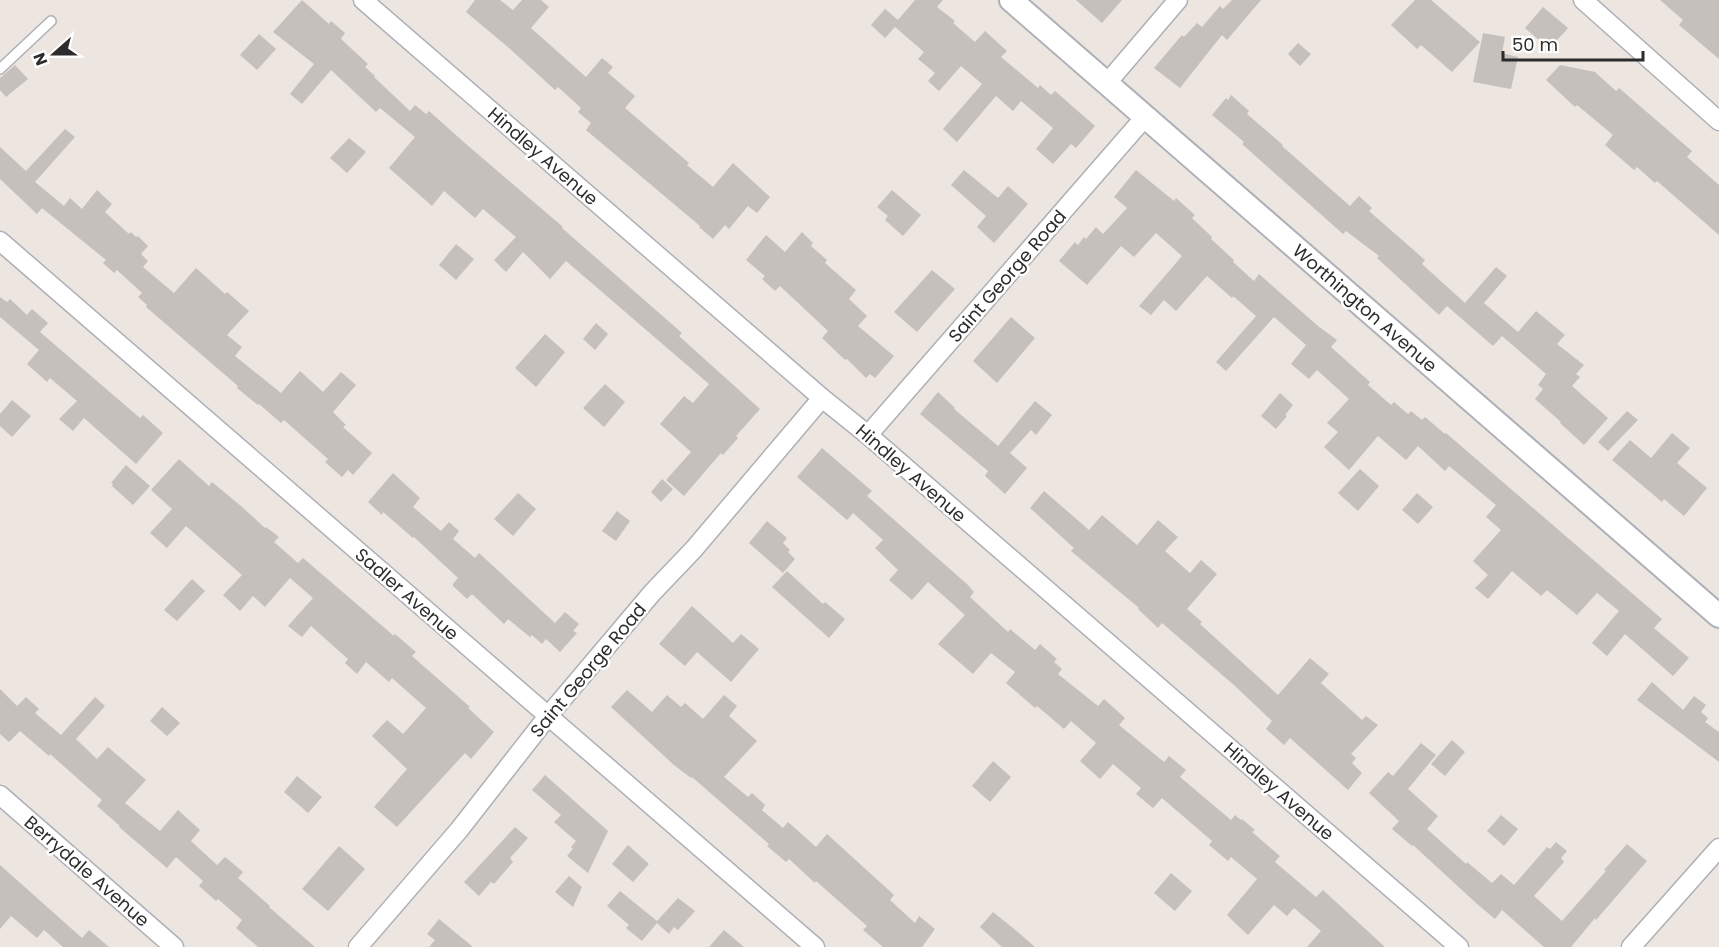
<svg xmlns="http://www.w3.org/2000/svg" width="1719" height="947" viewBox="0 0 1719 947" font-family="Poppins,sans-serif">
<rect width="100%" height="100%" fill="#ece5e0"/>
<path fill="#c5c0bb" d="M302,0L329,24L331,21L345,33L341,39L368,64L365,67L375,76L374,77L410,111L415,105L426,114L429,111L466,144L563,227L562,228L682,333L679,336L760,409L736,436L738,438L723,455L721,453L684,496L666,480L691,452L660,424L684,396L693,403L709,384L566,261L550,279L523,252L506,272L494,260L516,237L483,209L475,218L444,191L432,206L389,168L415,137L380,108L376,112L331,70L302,104L290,94L314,64L273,32Z
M475,0H500L513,10L522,0H541L549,7L531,28L586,77L602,58L613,67L608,73L635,96L625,108L689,163L687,165L713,187L733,163L770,197L757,213L748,206L729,229L725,225L713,239L699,227L700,226L586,130L591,123L578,112L581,108L558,87L555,90L509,48L466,12Z
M915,0H943L937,7L955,21L953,23L975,42L985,31L1007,51L1001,57L1038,88L1040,85L1051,95L1055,91L1095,126L1076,148L1071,144L1053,164L1036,149L1053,128L1021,101L1013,111L996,96L957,142L943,129L982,84L961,66L939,91L928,81L935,73L918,59L924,52L895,27L885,38L871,25L885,9L898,20Z
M1076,0H1122L1102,23Z
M1232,0H1261L1227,40L1222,35L1180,88L1154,68L1182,35L1184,37L1197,23L1202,27L1220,6L1223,9Z
M1415,0H1431L1480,42L1452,72L1421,45L1417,49L1391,25Z
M1660,0H1719V59L1679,25L1683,20Z
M1543,7L1568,28L1549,49L1525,28Z
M1483,33L1505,37L1502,53L1518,57L1511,89L1473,82Z
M259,34L276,49L257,70L240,55Z
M1298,43L1311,54L1300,66L1288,54Z
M15,65L28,79L6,97L0,90V78Z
M1560,65L1595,72L1616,91L1619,88L1692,151L1687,157L1719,185V235L1657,181L1655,183L1637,167L1634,170L1605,145L1613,135L1577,105L1575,107L1546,80Z
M1231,95L1249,111L1247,114L1283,145L1282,146L1350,206L1359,196L1372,208L1369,211L1425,260L1422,264L1465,303L1496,267L1507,276L1484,303L1518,332L1536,311L1565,335L1557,344L1584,365L1576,374L1580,377L1572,386L1608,418L1584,445L1560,423L1561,422L1535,399L1543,389L1538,385L1546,374L1502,336L1493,346L1447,306L1439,315L1377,258L1379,256L1346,231L1343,234L1242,144L1244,142L1212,115L1226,98L1228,100Z
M65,129L75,137L35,182L64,206L70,198L82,209L97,190L112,204L105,212L129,234L131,232L136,237L138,236L148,246L141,254L148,261L143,267L174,293L196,268L225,294L227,292L249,311L227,335L242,347L235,356L281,393L300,371L323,392L341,372L356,385L333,412L346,425L343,427L372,453L353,475L348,470L342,477L325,462L328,459L284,420L281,423L259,404L258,405L237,388L238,386L146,307L147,305L138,297L142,293L117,270L114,273L103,263L106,260L42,208L37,214L0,179V147L26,171Z
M349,138L366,152L347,173L330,158Z
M964,170L998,198L1008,186L1028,204L994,243L977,227L986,216L951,185Z
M1136,170L1174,201L1176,198L1195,215L1192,218L1212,237L1211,239L1234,260L1233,262L1254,281L1259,274L1318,326L1337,340L1331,347L1370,382L1368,385L1391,405L1394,402L1408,414L1411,411L1422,420L1425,417L1445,434L1446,433L1662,619L1654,628L1689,658L1673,676L1625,634L1607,656L1592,643L1619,611L1597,593L1577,615L1547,590L1541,596L1512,571L1488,599L1475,588L1488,575L1473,561L1501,530L1486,517L1496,505L1449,466L1445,471L1418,446L1406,460L1378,436L1349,470L1324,447L1338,432L1327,423L1349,399L1317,370L1309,379L1291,364L1306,345L1274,317L1226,371L1216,362L1256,316L1233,296L1232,298L1207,276L1176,311L1164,300L1151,315L1139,306L1182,256L1156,233L1134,257L1121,246L1087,285L1059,261L1075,242L1078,245L1084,237L1086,239L1096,227L1103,234L1127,208L1114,197Z
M892,190L921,215L903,236L885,220L888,216L877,207Z
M802,232L813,243L811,246L827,260L825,263L856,290L849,299L867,316L858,326L894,356L875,378L870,374L866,378L847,359L845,360L822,338L828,331L780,286L775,291L762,279L765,276L746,260L766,235L785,252Z
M456,244L474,259L456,280L439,265Z
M932,270L955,289L917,332L894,312Z
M0,297L7,302L10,299L27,315L32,309L48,323L40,332L140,418L143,415L163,433L136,464L84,418L73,431L59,419L77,401L50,378L47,382L27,364L39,350L0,317Z
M1011,317L1035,338L997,383L973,361Z
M596,323L608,334L595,350L583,339Z
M545,334L565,352L536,387L515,368Z
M605,384L625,402L604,427L583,408Z
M938,392L955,408L954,409L998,446L1035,401L1052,415L1036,435L1031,430L1010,453L1027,468L1005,494L985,476L988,471L920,414Z
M1280,393L1293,405L1285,415L1287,416L1276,429L1261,416Z
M12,400L31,416L12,437L0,426V414Z
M1627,411L1638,420L1608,451L1598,442Z
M1672,433L1690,448L1677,463L1707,488L1684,516L1664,499L1662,502L1612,460L1630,440L1651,458Z
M822,448L872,491L867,496L968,585L974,592L970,597L1008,632L1010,629L1035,650L1040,644L1057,659L1054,662L1062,669L1058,674L1098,706L1104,699L1125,718L1119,725L1164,762L1169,756L1186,770L1180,777L1231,820L1235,815L1241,820L1242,819L1255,830L1252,832L1280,856L1275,862L1316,897L1323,890L1385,947H1307L1321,931L1294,908L1287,916L1274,905L1248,935L1235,923L1227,915L1257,879L1231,857L1228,861L1209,845L1212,841L1162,798L1153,808L1136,794L1141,788L1113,764L1100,779L1080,761L1096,743L1071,721L1064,729L1037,706L1035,708L1006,683L1015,672L991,653L973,674L938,644L965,615L928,582L912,600L889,580L898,570L875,548L883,540L853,513L847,520L797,477Z
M179,459L209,486L212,482L241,506L265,528L266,527L279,537L274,542L298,563L303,558L394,636L395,634L416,652L412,656L470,707L468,708L494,732L471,759L465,753L397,827L374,807L407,769L372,736L387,720L403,734L426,708L392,678L389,682L366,662L357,674L345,663L348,659L311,626L302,637L288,626L313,598L290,578L265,607L253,596L240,611L223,595L242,575L186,526L167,548L150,533L172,509L151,490Z
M126,465L150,486L133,505L112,486L113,484L111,483Z
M1360,469L1379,486L1358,511L1338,493Z
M393,473L420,498L413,507L441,531L449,522L459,531L453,539L475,558L479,553L555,623L565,612L579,624L573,631L577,633L560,652L546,639L542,644L532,635L530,637L508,619L504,624L473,595H471L467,599L453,586V584L458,578L414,537L413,538L383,512L382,515L368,502Z
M662,479L673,489L661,502L651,492Z
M1044,491L1089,530L1102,515L1137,545L1158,520L1178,537L1165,551L1190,573L1201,560L1217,574L1187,609L1202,622L1200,624L1278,695L1310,658L1329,674L1321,683L1362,720L1366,716L1378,725L1351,754L1356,758L1352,763L1362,773L1348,790L1290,738L1284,745L1266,729L1272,721L1235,686L1162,623L1158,628L1138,609L1139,608L1071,551L1074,548L1030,508Z
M518,493L536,509L513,536L494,519Z
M1417,493L1433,507L1418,524L1402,510Z
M617,511L630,521L616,541L602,531Z
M767,521L787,538L783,543L790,550L788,552L795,559L783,573L749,543Z
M787,571L823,604L825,602L845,619L829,638L772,587Z
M192,579L205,591L177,621L164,610Z
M692,606L733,643L741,634L759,649L731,682L697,652L685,666L659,644Z
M1652,682L1683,710L1694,696L1706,705L1701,712L1708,718L1705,722L1719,732V762L1637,700Z
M0,689L17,706L26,697L39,709L35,713L61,735L95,697L105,706L76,739L97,759L108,747L146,780L125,803L160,831L178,810L200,830L191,841L217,865L225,857L230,861L243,872L238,878L270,906L269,907L315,947H258L236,928L242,920L218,899L216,901L199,886L203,881L176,857L167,868L119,827L120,826L97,806L102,800L50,754L49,756L20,731L9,742L0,734Z
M627,690L652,712L667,695L681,707L685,703L703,719L724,695L737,706L729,716L757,741L724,777L748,797L752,793L765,805L762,810L783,828L788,822L816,847L827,834L894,895L890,900L915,923L919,916L935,929L922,947H883L863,930L867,926L816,881L815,883L789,859L786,862L767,846L769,844L692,777L691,778L674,765L611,707Z
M162,707L180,723L167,736L150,721Z
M1452,740L1465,752L1445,776L1431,764Z
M1421,743L1436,755L1408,789L1438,816L1427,829L1466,864L1467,862L1492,883L1501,874L1514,885L1547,847L1550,849L1556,842L1567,851L1561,858L1564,862L1534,896L1562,921L1606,871L1604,870L1627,844L1647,861L1596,920L1595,918L1571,947H1544L1502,910L1495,919L1476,903L1413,845L1412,846L1392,829L1399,821L1369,793L1388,772L1393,776Z
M993,761L1011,777L990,802L972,786Z
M545,775L608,831L588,873L567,856L573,849L571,847L576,841L554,822L561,815L532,790Z
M297,776L322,797L308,813L284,792Z
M1501,815L1518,829L1504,846L1487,831Z
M515,827L528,838L510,858L513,862L494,884L491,882L479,896L464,882Z
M628,845L649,864L633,882L612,864Z
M339,846L365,869L328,911L302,889Z
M0,865L82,938L89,930L109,947H63L44,930L37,938L11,916L0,929Z
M1171,873L1192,891L1175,911L1154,893Z
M569,876L582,887L573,907L555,892Z
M620,891L657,921L678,898L695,911L678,930L674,927L669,934L657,923L642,941L626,928L629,925L607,906Z
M993,912L1013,928L1035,947H1002L980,927Z
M439,919L473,947H429L435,940L427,934Z
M724,930L744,947H709Z"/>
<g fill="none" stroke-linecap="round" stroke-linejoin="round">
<g stroke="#adb0b7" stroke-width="12">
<path id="service" d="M0,69L51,21"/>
</g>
<g stroke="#adb0b7" stroke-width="21">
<path id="minor" d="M363,0L822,398L868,435L1459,947
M1583,0L1719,121
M1107,83L1178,0
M0,241L815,947
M868,435L1145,117
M0,795L174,947
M358,947L459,830L548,716L652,593L694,549L822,398
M1631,947L1719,848"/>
</g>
<g stroke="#adb0b7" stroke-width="26">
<path id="tertiary" d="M1011,0L1719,616"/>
</g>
<use href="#service" stroke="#fff" stroke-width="9"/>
<use href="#minor" stroke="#fff" stroke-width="18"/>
<use href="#tertiary" stroke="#fff" stroke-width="22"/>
</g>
<g text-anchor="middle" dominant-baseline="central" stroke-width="5" stroke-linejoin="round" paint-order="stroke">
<g font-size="18" fill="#2c2c2c" stroke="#fff">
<text transform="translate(543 156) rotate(41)">Hindley Avenue</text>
<text transform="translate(1007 276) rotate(-49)">Saint George Road</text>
<text transform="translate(1365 308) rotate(41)">Worthington Avenue</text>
<text transform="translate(911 473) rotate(41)">Hindley Avenue</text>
<text transform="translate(407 594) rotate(41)">Sadler Avenue</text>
<text transform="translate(588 670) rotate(-50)">Saint George Road</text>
<text transform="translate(1279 791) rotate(41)">Hindley Avenue</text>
<text transform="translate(87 871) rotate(41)">Berrydale Avenue</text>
</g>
</g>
<g transform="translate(54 54) rotate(249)" stroke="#ffffff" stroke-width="4.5" paint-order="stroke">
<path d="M0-4.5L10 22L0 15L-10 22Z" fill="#2c2c2c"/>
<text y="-9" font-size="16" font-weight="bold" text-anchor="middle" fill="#2c2c2c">N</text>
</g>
<path d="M1503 51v9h140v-9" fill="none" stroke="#2c2c2c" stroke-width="3"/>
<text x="1512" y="51" font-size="18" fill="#2c2c2c" stroke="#ffffff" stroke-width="4.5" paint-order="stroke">50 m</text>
</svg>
